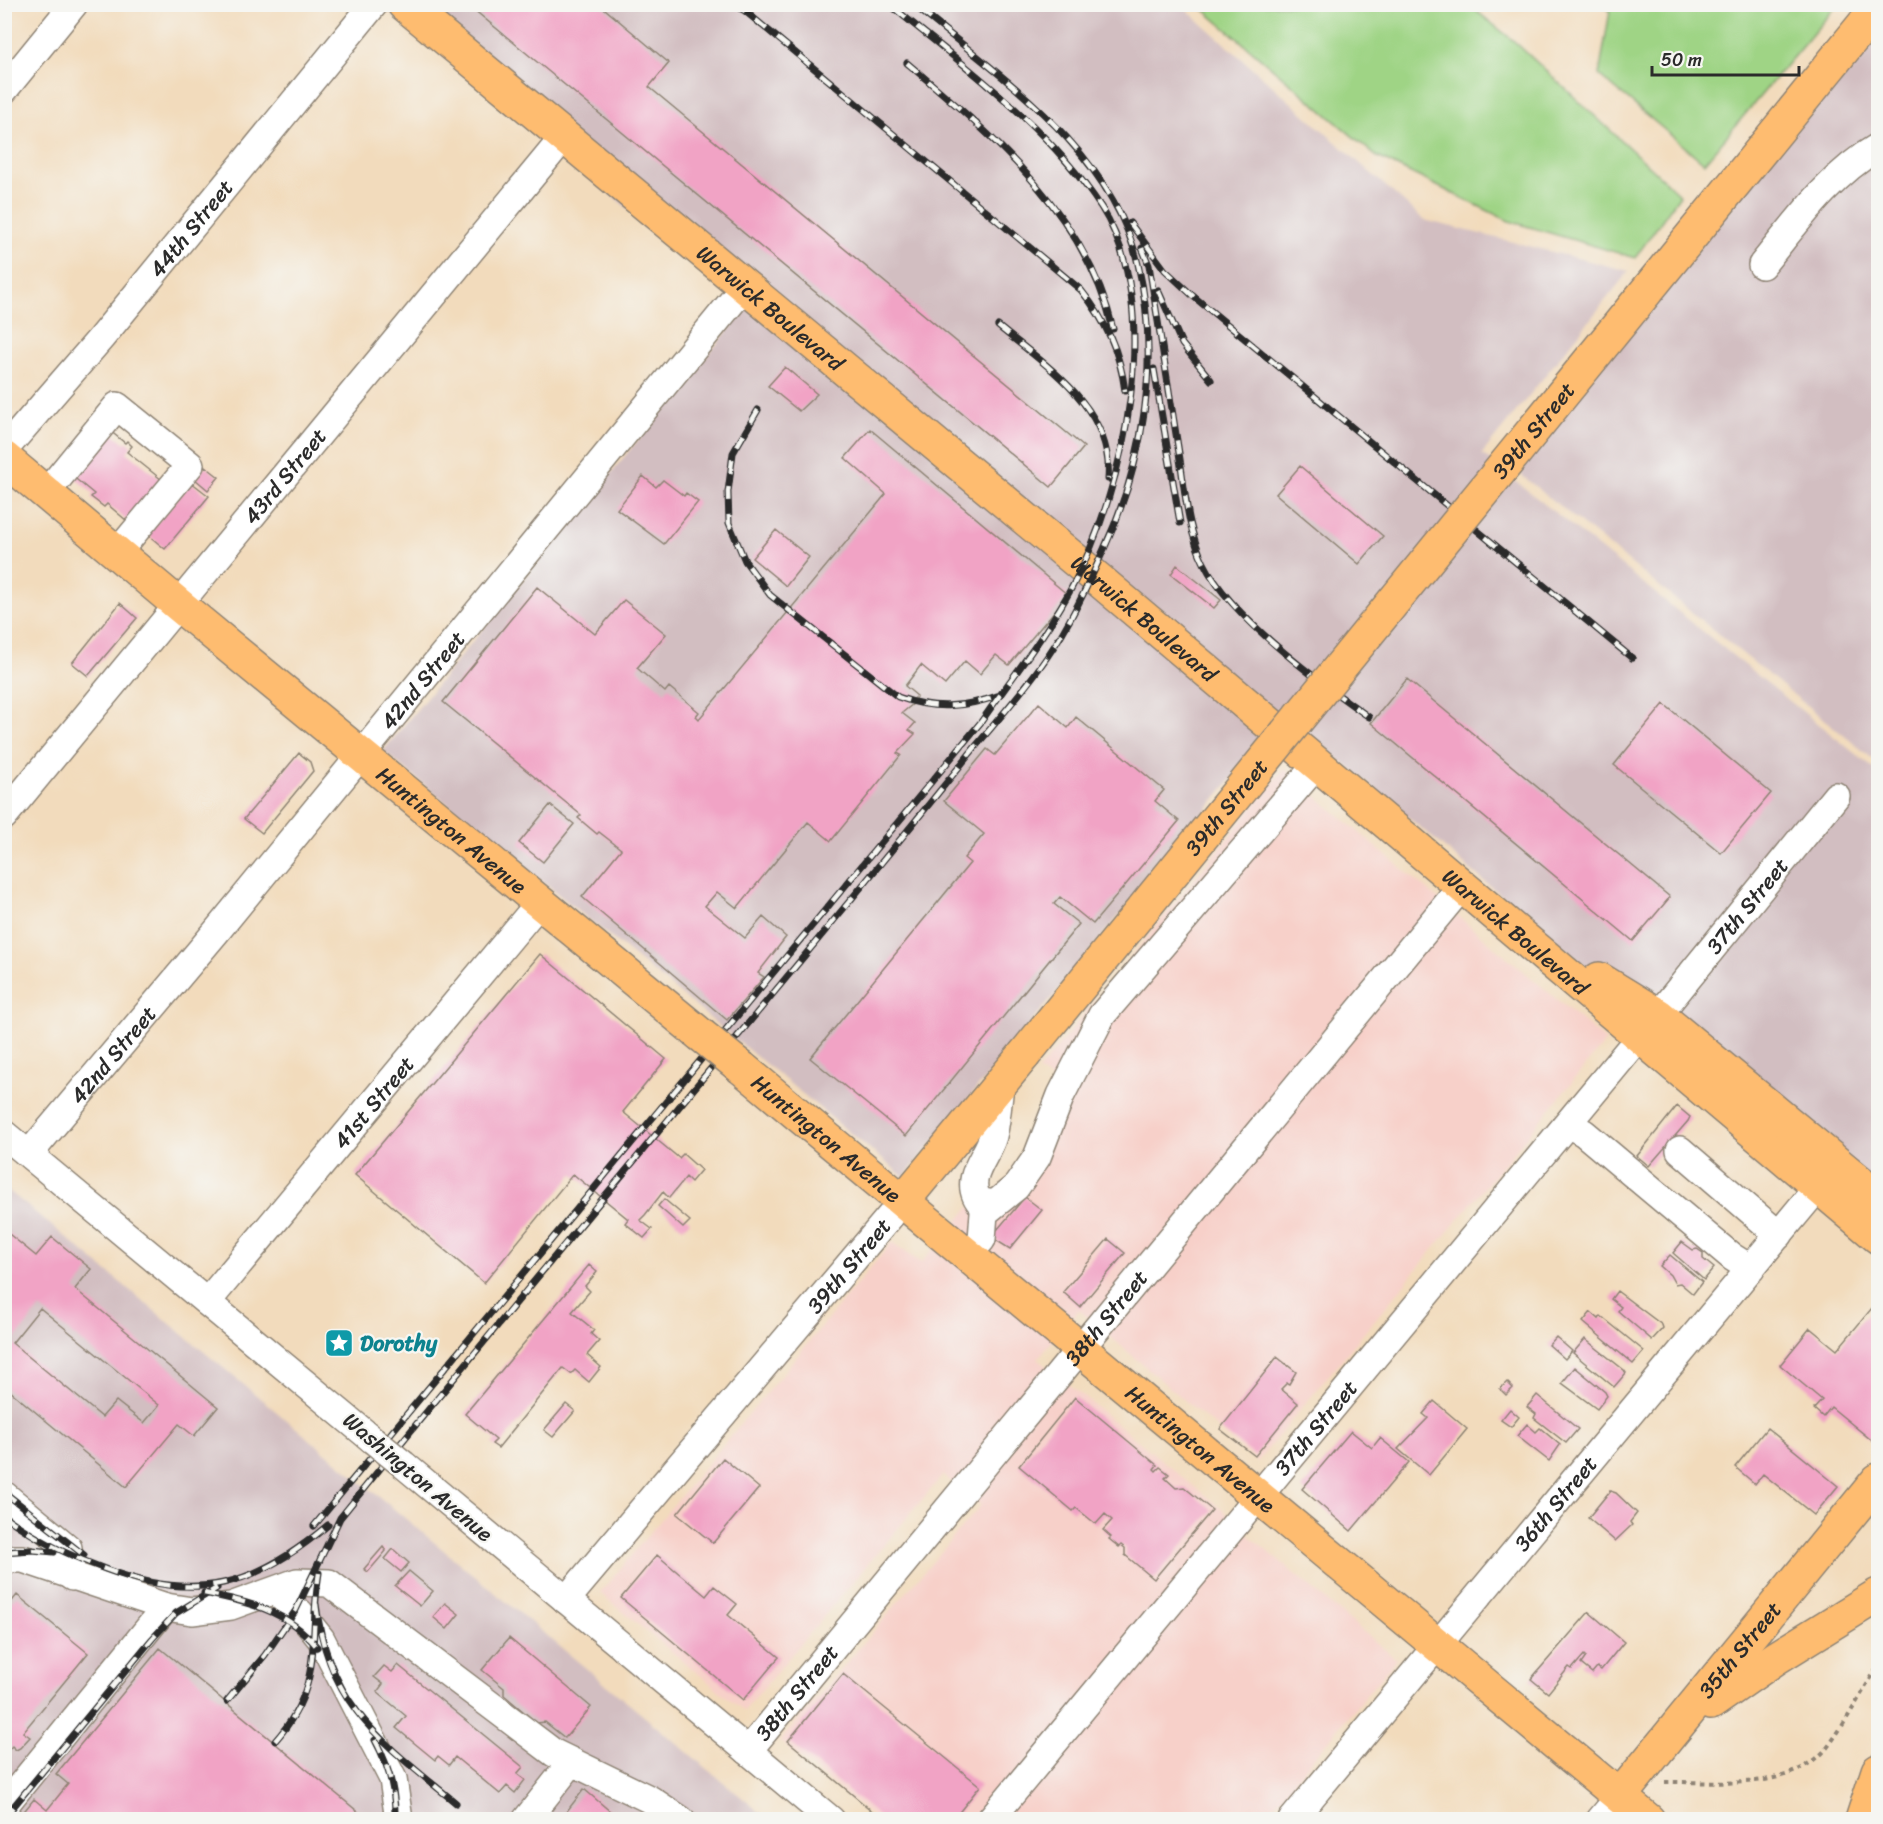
<svg xmlns="http://www.w3.org/2000/svg" width="1883" height="1824" viewBox="0 0 1883 1824" font-family="Sriracha,sans-serif">
<rect width="100%" height="100%" fill="#f6f6f2"/>
<filter id="ink" filterUnits="userSpaceOnUse"><feTurbulence type="fractalNoise" baseFrequency=".0167" numOctaves="2"/><feDisplacementMap in="SourceGraphic" scale="12" xChannelSelector="R" yChannelSelector="G"/><feConvolveMatrix kernelMatrix="1 2 1 2 8 2 1 2 1" color-interpolation-filters="sRGB"/></filter>
<filter id="wash" filterUnits="userSpaceOnUse"><feTurbulence type="fractalNoise" baseFrequency=".008" numOctaves="4" result="noise"/><feDisplacementMap in="SourceGraphic" scale="24" xChannelSelector="R" yChannelSelector="G"/><feGaussianBlur stdDeviation="1.35" result="paint"/><feColorMatrix in="noise" values="0 0 0 0 0 0 0 0 0 0 0 0 0 0 0 0 0 1.4 0 .05"/><feComposite in="paint" operator="in"/></filter>
<g filter="url(#wash)">
<rect width="100%" height="100%" fill="#f2dbbc"/>
<path fill="#f7d0c9" d="M1284,769L1606,1041L1257,1462L1079,1310L1037,1359L1218,1506L1254,1540L1396,1659L1263,1819H875L780,1741L981,1505L943,1475L744,1711L600,1593L892,1242L921,1263L968,1209L1023,1170L1057,1082L1038,1071Z"/>
<path fill="#d2bec1" d="M381,5H1181L1424,220L1629,271L1482,454L1878,772V1211L1285,714L904,1177L383,751L747,307Z
M1878,29V763L1515,470Z
M4,1187L74,1244L768,1819H5Z"/>
<path fill="#9fd485" stroke="#658058" stroke-width="1.5" d="M1198,5H1469L1515,42L1680,195L1635,258L1509,221L1376,156Z
M1604,5H1837L1704,163L1599,75L1610,11Z"/>
<g id="blocks">
<path fill="#f1a3c5" fill-rule="evenodd" d="M467,4H599L669,63L649,87L1084,447L1051,487Z
M785,367L817,394L799,411L768,386Z
M870,429L1068,595L1009,665L996,655L980,674L965,661L945,685L921,665L905,686L917,696L911,702L913,704L902,713L915,723L909,730L915,734L897,753L901,755L831,841L808,822L737,908L717,892L705,906L745,938L763,917L786,937L758,973L764,977L727,1020L582,897L621,849L599,832L597,834L578,818L581,815L443,702L537,587L595,634L624,600L666,634L637,668L665,692L669,687L699,712L696,716L699,719L886,494L845,458Z
M109,430L125,443L127,441L132,446L127,452L162,480L127,521L107,504L104,507L91,497L94,494L71,475Z
M205,466L219,477L208,490L195,479Z
M1300,466L1383,536L1359,564L1276,494Z
M643,476L656,487L663,480L684,496L686,493L698,502L664,544L617,509Z
M191,482L209,496L165,549L147,534Z
M776,530L809,557L786,586L752,558Z
M1177,565L1221,600L1214,608L1171,574Z
M120,603L137,618L88,676L72,663Z
M1407,679L1670,897L1633,941L1371,723Z
M1039,703L1068,728L1076,717L1164,790L1155,801L1179,821L1093,924L1060,897L1054,904L1079,924L906,1136L810,1058L970,863L964,858L984,834L944,801L987,749L995,755Z
M1664,704L1771,793L1721,853L1614,765Z
M299,753L310,762L313,771L262,833L244,819Z
M550,805L574,824L543,862L519,843Z
M540,954L666,1059L623,1112L679,1158L683,1154L701,1170L691,1182L686,1177L669,1198L663,1192L645,1215L640,1220L652,1229L644,1238L625,1223L628,1219L573,1174L484,1283L355,1175Z
M1677,1106L1690,1117L1688,1121L1649,1166L1637,1156Z
M1025,1197L1042,1210L1010,1249L991,1237Z
M664,1199L690,1221L683,1228L658,1206Z
M4,1230L36,1256L52,1237L91,1269L75,1289L218,1407L194,1436L179,1424L126,1487L4,1386V1297L10,1290L7,1288L10,1284L4,1279ZM40,1308L159,1405L144,1423L116,1401L102,1417L12,1343Z
M1108,1239L1125,1253L1080,1307L1063,1292Z
M1682,1242L1693,1250L1697,1249L1703,1253V1259L1714,1268L1704,1280L1673,1253Z
M1670,1255L1702,1282L1693,1294L1680,1283L1675,1284L1670,1275L1660,1266Z
M589,1265L597,1272L585,1286L590,1291L572,1312L594,1330L591,1334L599,1341L587,1355L601,1367L589,1382L575,1370L571,1374L563,1368L498,1448L492,1444L496,1440L465,1414Z
M1617,1291L1662,1325L1663,1328L1652,1340L1618,1311L1621,1307L1611,1299Z
M1872,1308L1878,1314V1438L1875,1443L1831,1407L1823,1417L1814,1409L1822,1400L1780,1365L1810,1328L1837,1350Z
M1591,1312L1599,1319L1601,1316L1644,1351L1633,1364L1583,1322Z
M1556,1337L1572,1351L1565,1359L1549,1345Z
M1585,1339L1624,1370L1626,1373L1614,1387L1573,1353Z
M1277,1357L1296,1372L1289,1384L1287,1383L1281,1389L1298,1403L1255,1456L1220,1429Z
M1575,1367L1605,1392L1607,1396L1597,1409L1562,1383Z
M1507,1382L1513,1388L1506,1395L1500,1389Z
M1537,1395L1578,1429L1566,1443L1534,1418L1536,1414L1527,1407Z
M1075,1397L1157,1465L1154,1469L1156,1471L1160,1467L1169,1474L1165,1478L1176,1488L1184,1487L1212,1510L1154,1579L1125,1555V1548L1121,1545L1119,1547L1109,1539L1111,1537L1103,1530L1112,1520L1105,1514L1096,1524L1076,1508L1073,1511L1019,1466Z
M1434,1401L1467,1429L1429,1475L1398,1449L1428,1418L1423,1414Z
M566,1404L575,1411L553,1437L544,1430Z
M1510,1409L1519,1417L1511,1427L1501,1420Z
M1527,1424L1536,1432L1540,1428L1560,1445L1549,1461L1517,1436Z
M1767,1428L1838,1486L1814,1515L1763,1474L1755,1484L1735,1467Z
M1351,1431L1372,1448L1380,1438L1409,1462L1351,1531L1302,1489Z
M723,1458L759,1488L713,1543L677,1514Z
M1610,1491L1616,1493L1637,1513L1630,1522L1632,1525L1615,1541L1588,1518Z
M383,1547L386,1551L368,1572L364,1569Z
M393,1549L409,1563L401,1572L385,1559Z
M657,1555L706,1596L714,1586L737,1604L728,1615L779,1657L743,1700L621,1598Z
M409,1571L433,1591L420,1606L395,1586Z
M17,1595L88,1653L23,1732L30,1737L20,1748L16,1750L12,1746L4,1755V1611Z
M445,1603L459,1614L447,1629L433,1617Z
M1589,1612L1624,1642L1601,1670L1597,1667L1592,1673L1581,1664L1586,1657L1584,1655L1572,1669L1569,1667L1548,1693L1531,1679Z
M509,1638L591,1707L565,1738L545,1722L537,1723L504,1695V1688L482,1670Z
M160,1648L368,1820H17L34,1799L47,1810L68,1784L56,1774Z
M398,1665L523,1767L517,1774L525,1780L515,1793L507,1786L500,1794L455,1757L449,1765L438,1756L435,1760L396,1728L406,1716L377,1692L383,1684L374,1677L384,1666L392,1672Z
M843,1674L980,1786L953,1820H883L788,1741Z
M584,1789L618,1818L622,1820H560Z"/>
</g>
</g>
<g filter="url(#ink)">
<use href="#blocks" fill-opacity="0" stroke="#8e8374" stroke-width="1.5"/>
<g fill="none" stroke-linecap="round" stroke-linejoin="round">
<g stroke="#8e8374" stroke-width="30">
<g id="minor">
<path d="M4,90L74,4"/>
<path d="M1762,265C1797,222 1830,175 1878,147"/>
<path id="s1" d="M4,450L101,338L374,4"/>
<path d="M46,493L117,406L190,465L117,553"/>
<path id="s2" d="M4,816L564,137"/>
<path id="s3" d="M1658,1015L1836,796"/>
<path d="M1568,1124L1584,1133L1732,1257L1751,1269"/>
<path d="M4,1134L373,1440"/>
<path d="M1680,1150L1779,1235"/>
<path id="s4" d="M29,1154L216,932L745,286"/>
<path d="M993,1204L979,1201C963,1178 987,1158 993,1136C997,1119 998,1102 1000,1085"/>
<path d="M968,1255L982,1239L984,1213L1016,1187L1037,1157L1061,1095L1102,1015L1318,763"/>
<path id="s5" d="M207,1302L540,902"/>
<path d="M404,1465L831,1820"/>
<path d="M4,1495L68,1548L72,1577"/>
<path d="M4,1559H23L166,1607L192,1611L231,1606L297,1582L329,1583L554,1753L651,1800L681,1820"/>
<path d="M275,1591L300,1613L321,1639L393,1779L399,1820"/>
<path id="s6" d="M566,1600L903,1201"/>
<path id="s7" d="M748,1751L1463,885"/>
<path d="M4,1806L166,1607"/>
<path d="M526,1820L572,1762"/>
<path id="s8" d="M990,1820L1641,1035"/>
<path id="s9" d="M1292,1820L1819,1186"/>
<path d="M1600,1820L1620,1796"/>
</g>
</g>
<g stroke="#8e8374" stroke-width="36">
<g id="major">
<path id="s10" d="M404,4L1092,574L1878,1237"/>
<path id="s11" d="M4,458L180,606L701,1035"/>
<path d="M1599,979L1658,1015L1878,1197"/>
<path id="s12" d="M742,1068L1648,1820"/>
<path d="M903,1201L1024,1055"/>
<path d="M1711,1703L1776,1658L1878,1595"/>
<path id="s13" d="M1620,1796L1878,1480"/>
<path d="M1862,1820L1878,1771"/>
</g>
</g>
<path stroke="#8e8374" stroke-width="4" stroke-dasharray="4.5 4.5" stroke-linecap="butt" d="M1665,1782C1720,1781 1797,1794 1832,1741C1849,1717 1862,1691 1878,1667"/>
<use href="#minor" stroke="#fff" stroke-width="27"/>
<use href="#major" stroke="#febc70" stroke-width="33"/>
<g stroke="#2b2b2b" stroke-width="7">
<path id="rail" d="M733,4L745,11L1081,290C1106,321 1120,352 1125,391
M907,63C994,137 1086,214 1113,329
M1130,223L1165,270L1193,296L1632,658
M1142,248L1149,265C1159,327 1169,390 1179,453C1185,489 1187,530 1204,563C1230,617 1319,682 1369,717
M1158,290L1182,344L1211,380
M998,326C1046,366 1114,408 1108,479
M1154,369L1180,523
M758,410L733,453L728,492L729,523L745,561L770,595L898,697C934,710 964,708 1000,695
M4,1492L84,1555
M4,1516C39,1541 66,1554 105,1569C196,1603 255,1587 328,1525
M314,1526L981,722C1012,677 1047,634 1072,587C1125,489 1165,306 1101,207C1047,125 964,66 889,4
M4,1552L32,1550L54,1552
M204,1593C248,1602 287,1610 317,1647
M316,1604C328,1706 382,1742 456,1803
M227,1701L265,1655L296,1610L340,1518C496,1325 656,1135 815,943C869,878 923,812 976,746C1000,717 1026,688 1047,657C1070,624 1088,585 1104,549C1145,460 1160,359 1138,264C1111,148 998,76 913,4
M375,1740C388,1764 396,1792 395,1820
M275,1741C325,1685 308,1640 319,1573
M4,1818L152,1639L176,1613L217,1588"/>
</g>
<use href="#rail" stroke="#f6f6f2" stroke-width="4.5" stroke-dasharray="14" stroke-linecap="butt"/>
<g stroke="#8e8374" stroke-width="30" stroke-linecap="butt">
<path id="minor-bridge" d="M373,1440L404,1465"/>
</g>
<g stroke="#8e8374" stroke-width="36" stroke-linecap="butt">
<g id="major-bridge">
<path d="M701,1035L742,1068"/>
<path id="s14" d="M1024,1055L1878,7"/>
</g>
</g>
<use href="#minor-bridge" stroke="#fff" stroke-width="27"/>
<use href="#major-bridge" stroke="#febc70" stroke-width="33"/>
</g>
</g>
<defs>
<g id="sight-square" transform="scale(1.5)"><rect x="-9" y="-9" width="18" height="18" rx="4" fill="#0f9aa8" stroke="#f6f6f2"/><path d="M0-6L1.8-2.2L6-1.7L2.9 1.2L3.7 5.4L0 3.3L-3.7 5.4L-2.9 1.2L-6-1.7L-1.8-2.2Z" fill="#fff"/></g>
</defs>
<g fill-rule="evenodd">
<use href="#sight-square" x="339" y="1343"/>
</g>
<g text-anchor="middle" dominant-baseline="central" stroke-width="4.5" stroke-linejoin="round" paint-order="stroke">
<g font-size="22" fill="#2b2b2b" stroke="#f6f6f2">
<text stroke="none"><textPath href="#s1" startOffset="290">44th Street</textPath></text>
<text stroke="none"><textPath href="#s10" startOffset="476">Warwick Boulevard</textPath></text>
<text stroke="none"><textPath href="#s14" startOffset="806">39th Street</textPath></text>
<text stroke="none"><textPath href="#s2" startOffset="441">43rd Street</textPath></text>
<text stroke="none"><textPath href="#s10" startOffset="962">Warwick Boulevard</textPath></text>
<text stroke="none"><textPath href="#s4" startOffset="616">42nd Street</textPath></text>
<text stroke="none"><textPath href="#s14" startOffset="320">39th Street</textPath></text>
<text stroke="none"><textPath href="#s11" startOffset="582">Huntington Avenue</textPath></text>
<text stroke="none"><textPath href="#s3" startOffset="141">37th Street</textPath></text>
<text stroke="none"><textPath href="#s10" startOffset="1448">Warwick Boulevard</textPath></text>
<text stroke="none"><textPath href="#s4" startOffset="130">42nd Street</textPath></text>
<text stroke="none"><textPath href="#s5" startOffset="260">41st Street</textPath></text>
<text stroke="none"><textPath href="#s12" startOffset="110">Huntington Avenue</textPath></text>
<text stroke="none"><textPath href="#s6" startOffset="438">39th Street</textPath></text>
<text stroke="none"><textPath href="#s7" startOffset="562">38th Street</textPath></text>
<text stroke="none"><textPath href="#s8" startOffset="510">37th Street</textPath></text>
<text stroke="none"><textPath href="#s12" startOffset="596">Huntington Avenue</textPath></text>
<text transform="translate(418 1477) rotate(40)">Washington Avenue</text>
<text stroke="none"><textPath href="#s9" startOffset="412">36th Street</textPath></text>
<text stroke="none"><textPath href="#s13" startOffset="189">35th Street</textPath></text>
<text stroke="none"><textPath href="#s7" startOffset="76">38th Street</textPath></text>
</g>
<g font-size="22" font-weight="bold" fill="#0d838f" stroke="#f6f6f2" text-anchor="start">
<text x="360" y="1343">Dorothy</text>
</g>
</g>
<rect width="1883" height="1824" fill="none" stroke="#f6f6f2" stroke-width="24"/>
<path d="M1652 66v9h147v-9" fill="none" stroke="#2b2b2b" stroke-width="3"/>
<text x="1661" y="66" font-size="18" fill="#2b2b2b" stroke="#f6f6f2" stroke-width="4.5" paint-order="stroke">50 m</text>
</svg>
